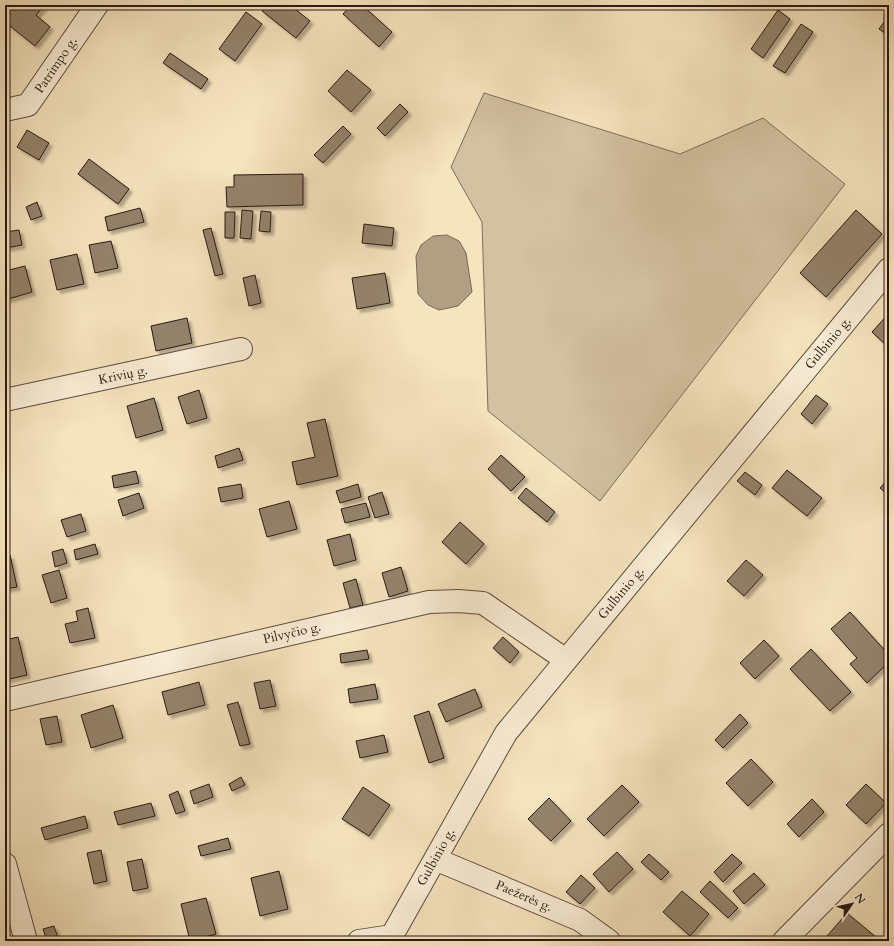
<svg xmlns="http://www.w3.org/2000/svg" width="894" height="946" viewBox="0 0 894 946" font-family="Cardo,serif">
<defs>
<filter id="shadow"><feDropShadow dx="3.5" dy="3.5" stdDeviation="1" flood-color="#0004"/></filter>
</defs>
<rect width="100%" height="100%" fill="#f6e4be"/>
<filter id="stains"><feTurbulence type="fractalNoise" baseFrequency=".005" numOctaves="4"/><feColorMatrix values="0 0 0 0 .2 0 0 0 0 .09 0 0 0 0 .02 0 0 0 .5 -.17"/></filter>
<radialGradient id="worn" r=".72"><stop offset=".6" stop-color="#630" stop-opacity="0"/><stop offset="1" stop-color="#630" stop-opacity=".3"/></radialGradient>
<path fill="#d3c1a1" stroke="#7e6d5a" d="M484,93L680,154L763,118L845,184L600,501L488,411L482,222L451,167Z"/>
<path fill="#b19f84" stroke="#7b6957" d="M447,235L459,241L466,253L472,292L458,306L439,310L428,305L418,294L416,256L421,245L433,236Z"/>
<path fill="#94836c" stroke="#2a1913" filter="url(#shadow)" d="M9,5L44,6L36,15L50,27L35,46L5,22V10Z
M267,5H290L310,21L296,38L262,11Z
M351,5H362L392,32L379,47L343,14Z
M778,10L790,19L763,58L751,49Z
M246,12L262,24L235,61L219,49Z
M889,15V36L879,29Z
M801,24L813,32L785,73L773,66Z
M170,53L208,79L201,89L163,63Z
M347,70L371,90L351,112L328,91Z
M400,104L408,112L385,136L377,128Z
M343,126L351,134L323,163L314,155Z
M27,130L49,143L39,160L17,147Z
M89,159L129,189L118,204L78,174Z
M303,174V205L227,207L226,187H234V175Z
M37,202L42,216L31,220L26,207Z
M140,208L144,222L108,231L105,217Z
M242,210L253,211L251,239L240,238Z
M856,210L882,234L826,297L800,273Z
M261,211L271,212L270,232L259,231Z
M225,212H235L234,238H225Z
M364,224L394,228L392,246L362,243Z
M211,228L223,274L215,276L203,230Z
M19,230L22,245L5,248V232Z
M111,241L118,268L95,273L89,245Z
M77,254L84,284L57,290L50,260Z
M25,266L32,292L5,300V271Z
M385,273L390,303L357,309L352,278Z
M255,275L261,303L249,306L243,278Z
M889,313V346L888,347L872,332Z
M187,318L192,343L156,351L151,326Z
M199,390L207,418L187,424L178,397Z
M816,395L828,404L812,424L801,414Z
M154,398L163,430L136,438L127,406Z
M325,419L338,476L297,485L292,462L315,457L307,423Z
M239,448L243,460L218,468L215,456Z
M501,455L525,477L511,491L488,469Z
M787,470L822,498L807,516L772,488Z
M136,471L139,483L114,488L112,476Z
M745,472L762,485L755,495L737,481Z
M889,478V494L888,495L880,488Z
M241,484L243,498L221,502L218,488Z
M358,484L361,497L340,503L336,491Z
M526,488L555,512L547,522L518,498Z
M382,492L389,514L375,518L368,497Z
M139,493L144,508L123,516L118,500Z
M289,501L297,529L267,537L259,509Z
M366,503L370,517L345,523L341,509Z
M81,514L86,531L67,537L61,520Z
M460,522L484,544L466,564L442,542Z
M350,534L356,560L334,566L327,540Z
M95,544L98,554L76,560L74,550Z
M63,549L67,563L55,567L52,552Z
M10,555L17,587L5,589V556Z
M746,560L763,575L744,596L727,581Z
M401,567L408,591L389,597L382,573Z
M59,570L67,598L51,603L42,575Z
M356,579L363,605L350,608L343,583Z
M88,608L95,638L70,643L65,624L78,621L76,611Z
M850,612L889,655V662L867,683L850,664L857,658L831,629Z
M18,637L27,675L5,680V640Z
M503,637L519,652L510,663L493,648Z
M764,640L779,656L755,679L740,663Z
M811,649L851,692L830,711L790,669Z
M367,650L369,659L341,663L340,654Z
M270,680L276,706L260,709L254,683Z
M199,682L205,705L168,715L162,692Z
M375,684L378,699L350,703L348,689Z
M475,689L482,707L446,722L438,704Z
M238,702L250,744L240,746L227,705Z
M113,705L123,738L91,748L81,715Z
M429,711L444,758L429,763L414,716Z
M740,714L748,723L723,748L715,740Z
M57,716L62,742L46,745L40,719Z
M384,735L388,752L360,758L356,741Z
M751,759L773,782L748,806L726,783Z
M241,777L245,785L232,791L229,784Z
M209,784L213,797L194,804L190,791Z
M866,784L886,803L866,824L846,805Z
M622,785L639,802L604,836L587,819Z
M363,787L390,805L369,836L342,819Z
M178,791L185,811L176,814L169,795Z
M549,798L571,821L551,841L528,819Z
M812,799L824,812L799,837L787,824Z
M151,803L155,816L118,825L114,812Z
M85,816L88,828L45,840L41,828Z
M228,838L231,849L201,856L198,846Z
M101,850L107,881L94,884L87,853Z
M617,852L633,869L609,892L593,874Z
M649,854L669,872L661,880L641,862Z
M732,854L742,863L723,882L714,872Z
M142,859L148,888L133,891L127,862Z
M279,871L288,909L260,916L251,878Z
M754,873L765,885L744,904L733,891Z
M581,875L595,888L580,904L566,892Z
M710,881L738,908L728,918L700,892Z
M682,891L709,914L690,936L663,912Z
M206,898L216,934L190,941L181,904Z
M847,913L877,938L874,941H833L827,936Z
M54,926L59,941H47L43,929Z"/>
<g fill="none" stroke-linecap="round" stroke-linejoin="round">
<g stroke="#5d4c3e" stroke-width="24">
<path id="street" d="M5,110L28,105L97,5
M5,400L241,349
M5,700L429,602L458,601L483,603L566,660
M435,859L580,920L609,941
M5,864L26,941
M359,941L392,936
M389,941L506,733L889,269
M784,941L889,834"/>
</g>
<use href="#street" stroke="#f9edd5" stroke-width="22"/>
</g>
<g text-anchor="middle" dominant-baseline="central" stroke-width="4" stroke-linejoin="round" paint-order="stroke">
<g font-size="13" fill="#2a1913" stroke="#f9edd5">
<text transform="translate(56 65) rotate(-56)">Patrimpo g.</text>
<text transform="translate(828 343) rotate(-50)">Gulbinio g.</text>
<text transform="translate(123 375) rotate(-12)">Krivių g.</text>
<text transform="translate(621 593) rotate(-50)">Gulbinio g.</text>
<text transform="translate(292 633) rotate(-13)">Pilvyčio g.</text>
<text transform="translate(436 857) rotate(-61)">Gulbinio g.</text>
<text transform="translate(524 896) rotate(23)">Paežerės g.</text>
</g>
</g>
<rect width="894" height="946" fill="none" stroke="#f6e4be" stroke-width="20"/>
<rect x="6" y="6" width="882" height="934" fill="none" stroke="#2a1913" stroke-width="2"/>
<rect x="10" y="10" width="874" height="926" fill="none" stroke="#2a1913"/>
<g transform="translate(852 904) rotate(56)" stroke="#f9edd5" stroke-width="3" paint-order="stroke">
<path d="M0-3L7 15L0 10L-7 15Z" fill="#2a1913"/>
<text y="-6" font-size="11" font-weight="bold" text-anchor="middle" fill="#2a1913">N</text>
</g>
<rect width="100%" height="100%" filter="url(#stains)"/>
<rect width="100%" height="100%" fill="url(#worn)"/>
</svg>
